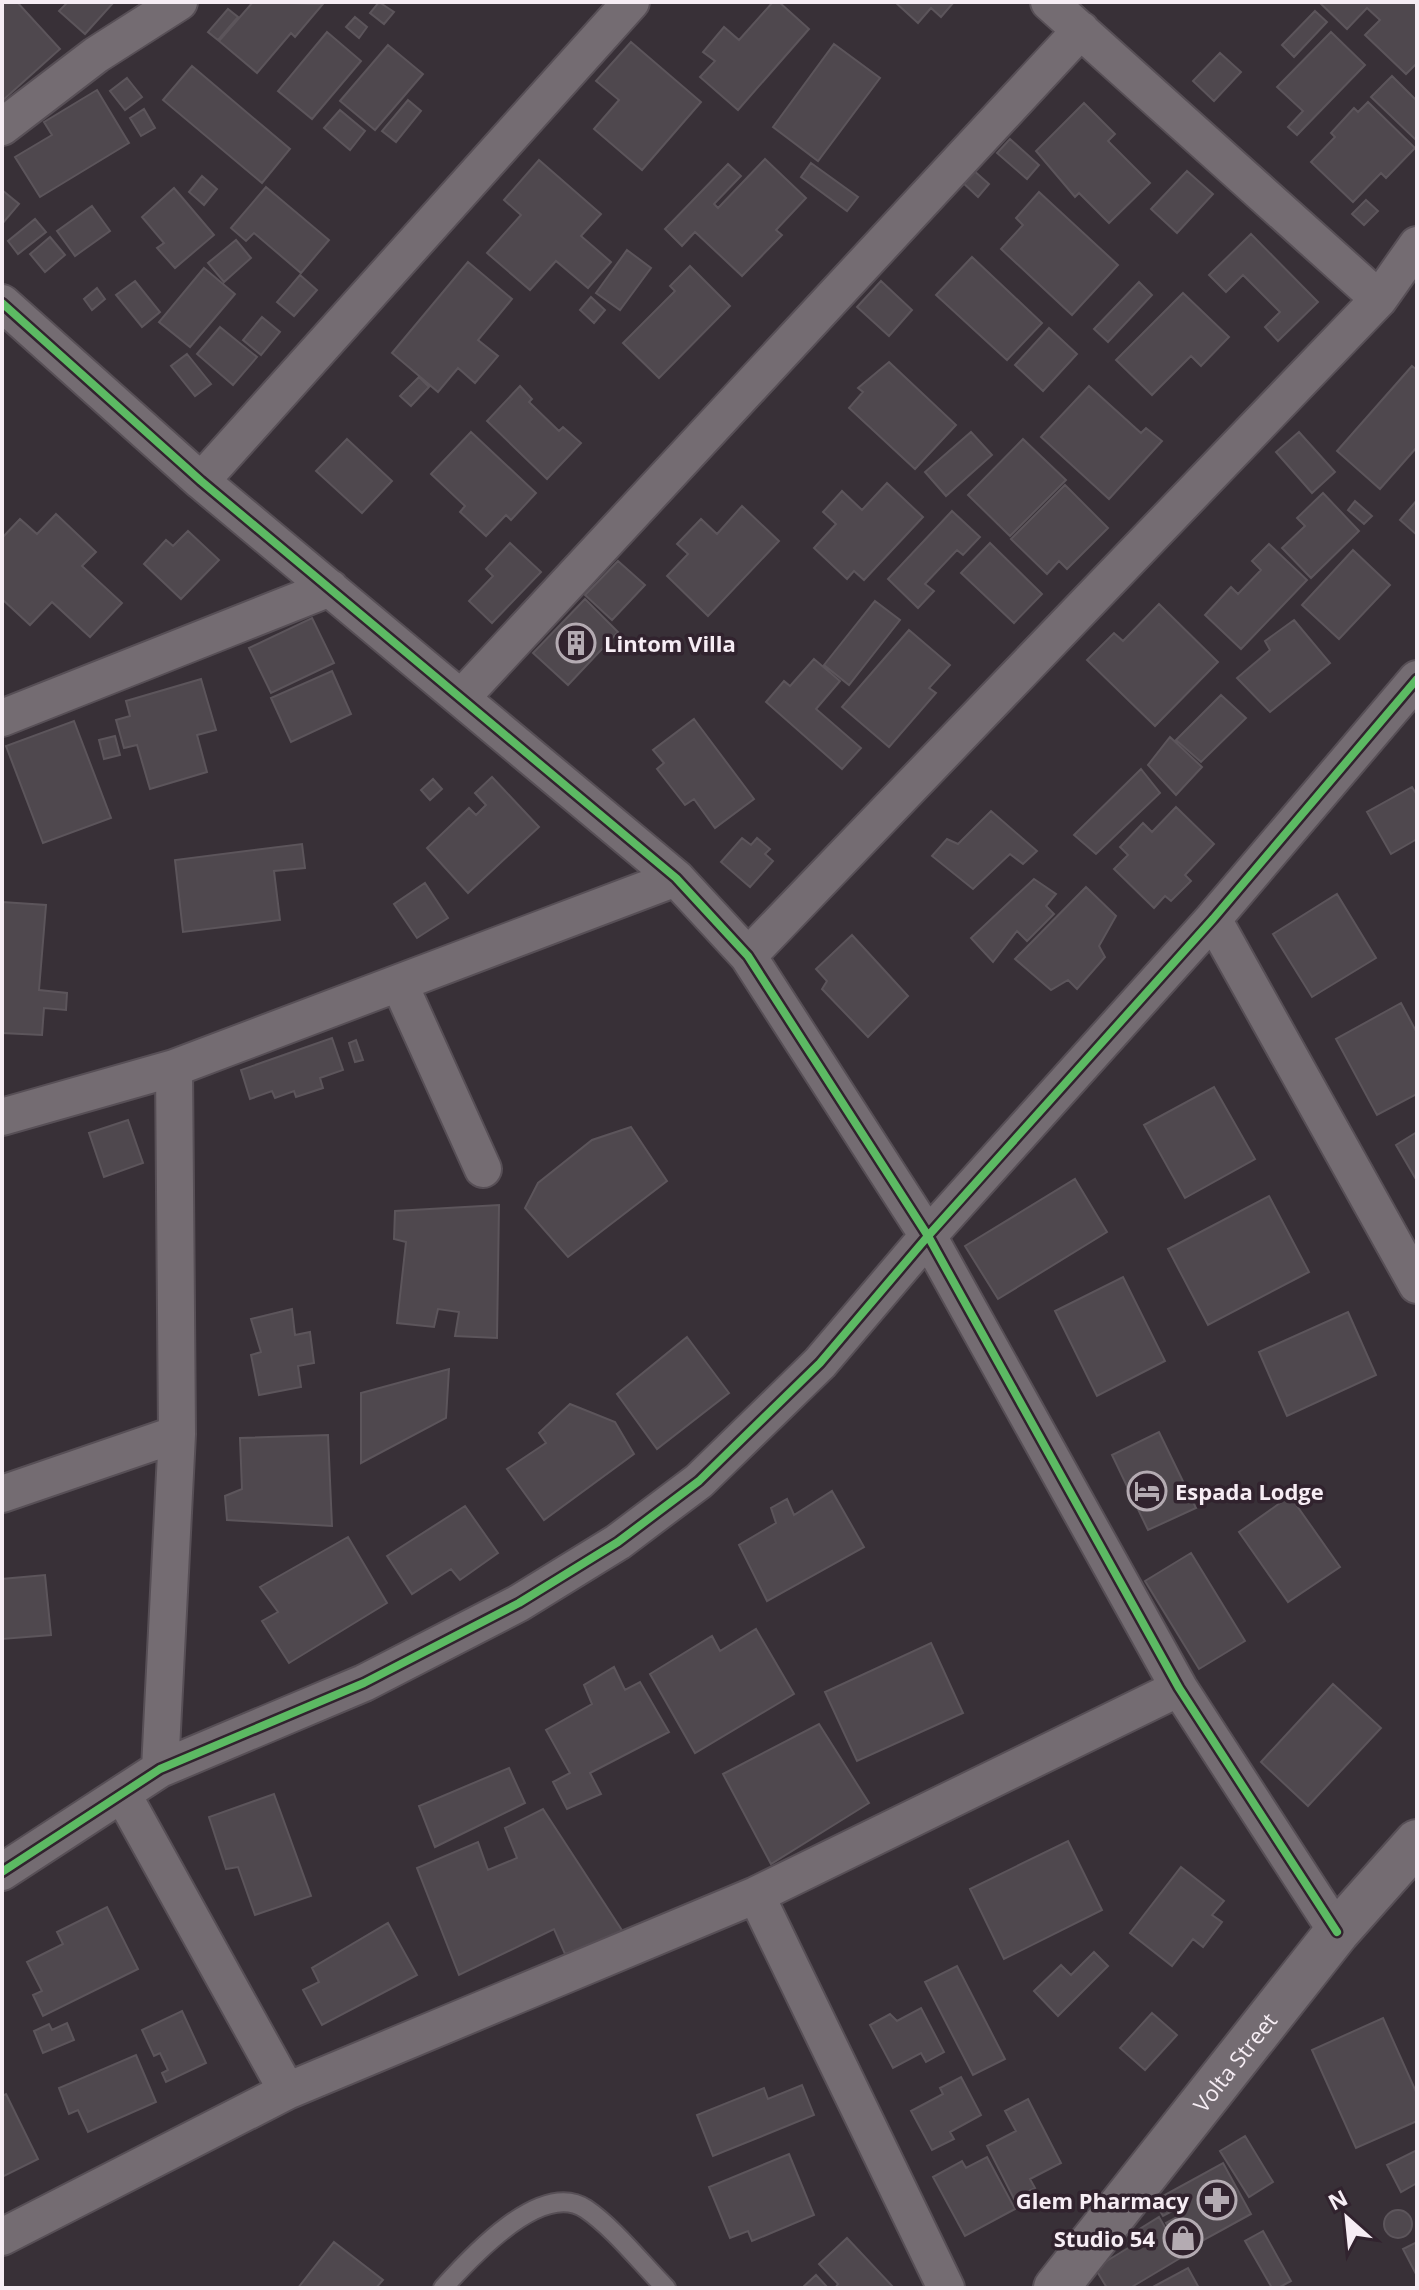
<svg xmlns="http://www.w3.org/2000/svg" width="1419" height="2290" viewBox="0 0 1419 2290" font-family="'Open Sans',sans-serif">
<rect width="100%" height="100%" fill="#383037"/>
<path fill="#4f484e" stroke="#5c555b" stroke-width="2" d="M2,2H17L60,49L2,101Z
M68,2H114L85,34L59,11Z
M253,2L323,4L295,37L291,33L257,73L219,41Z
M379,2L394,12L384,24L370,13Z
M773,2H779L809,29L738,110L700,77L715,61L703,52L724,27L739,40Z
M895,2H954L941,17L931,8L918,23Z
M1319,2H1417V63L1406,74L1365,35L1380,20L1367,8L1347,29Z
M228,9L238,17L218,40L208,32Z
M1315,11L1327,22L1294,57L1282,45Z
M355,17L367,27L359,38L346,27Z
M327,32L361,61L312,119L278,91Z
M1331,32L1365,65L1297,135L1288,127L1303,111L1277,87Z
M631,42L701,102L642,170L594,129L619,100L596,81Z
M834,44L880,78L818,161L773,127Z
M388,45L423,74L375,130L340,101Z
M1220,53L1241,72L1214,101L1193,81Z
M192,66L290,149L262,183L163,100Z
M1392,76L1417,101V141L1371,97Z
M127,78L142,97L125,110L110,91Z
M97,90L129,143L40,197L15,157L52,135L44,122Z
M408,100L421,111L396,142L382,131Z
M1368,102L1415,148L1386,178L1381,173L1353,202L1311,162L1335,137L1331,133L1354,108L1358,112Z
M1084,103L1115,134L1108,141L1150,183L1109,223L1079,193L1075,197L1036,151Z
M144,109L155,128L141,136L130,118Z
M340,110L365,131L350,150L324,128Z
M1010,139L1039,165L1027,179L997,153Z
M765,159L806,198L776,230L782,235L742,276L695,232L682,246L665,229L728,164L741,176L714,204L718,208Z
M539,160L601,214L581,236L611,262L588,288L556,261L530,290L487,253L521,215L504,200Z
M811,163L858,197L847,211L801,177Z
M972,169L989,184L978,197L961,181Z
M1187,171L1213,194L1177,233L1151,209Z
M202,176L217,189L204,205L189,192Z
M266,187L329,240L301,273L254,233L246,241L231,228Z
M174,188L214,235L175,268L157,248L164,243L142,217Z
M2,190L19,204L2,224Z
M1039,192L1118,265L1072,315L1001,249L1023,225L1016,218Z
M1366,200L1378,211L1364,225L1352,214Z
M92,206L110,231L75,256L57,231Z
M35,219L46,232L18,254L8,241Z
M1251,234L1318,302L1278,341L1265,327L1280,312L1243,275L1226,292L1209,275Z
M50,237L65,255L45,272L30,254Z
M236,240L251,258L224,282L208,263Z
M627,250L651,268L620,310L596,293Z
M972,257L1042,323L1007,360L936,295Z
M468,262L512,299L478,340L498,356L475,383L458,368L438,392L392,353Z
M690,266L730,306L659,378L623,343L675,291L670,286Z
M204,268L235,294L190,347L159,322Z
M300,275L317,290L294,316L277,302Z
M135,281L160,312L142,327L116,295Z
M881,281L912,310L889,336L857,307Z
M1139,282L1152,295L1108,342L1094,329Z
M97,288L105,299L92,310L84,299Z
M1183,293L1229,337L1201,366L1191,356L1152,395L1116,360Z
M591,297L605,310L594,323L580,310Z
M262,317L280,332L261,355L243,340Z
M220,327L257,357L233,385L197,354Z
M1049,328L1077,354L1043,391L1015,365Z
M187,354L211,384L195,396L171,366Z
M889,362L956,425L915,469L849,408L863,392L858,388Z
M1412,366L1417,370V447L1380,489L1337,451Z
M419,377L429,387L411,406L400,396Z
M520,386L532,399L529,402L559,431L563,427L581,443L547,479L487,421Z
M1089,386L1141,433L1146,428L1162,441L1109,499L1041,437Z
M471,432L536,493L511,520L506,515L486,536L460,512L465,506L431,474Z
M971,432L992,455L946,496L925,472Z
M1299,432L1335,472L1312,493L1276,452Z
M347,439L392,481L362,513L316,471Z
M1023,439L1066,480L1010,536L968,495Z
M887,483L923,517L864,580L854,571L847,579L814,548L836,524L823,512L842,491L862,510Z
M1065,485L1108,528L1067,569L1059,561L1047,574L1011,539Z
M1323,493L1359,531L1311,578L1282,548L1305,526L1297,518Z
M1417,500V535L1400,520Z
M1355,501L1372,516L1364,524L1348,510Z
M742,506L779,541L708,616L667,576L688,554L677,544L701,519L717,534Z
M952,511L980,537L963,555L957,550L925,584L934,591L918,608L888,579Z
M56,514L96,552L82,566L122,603L90,637L52,602L30,625L2,599V538L20,519L37,534Z
M188,531L219,560L181,599L144,564L166,540L173,546Z
M510,543L541,572L492,623L469,601L493,576L486,569Z
M990,543L1042,594L1014,623L961,573Z
M1269,544L1307,580L1241,649L1205,615L1231,587L1238,594L1261,570L1252,561Z
M1353,550L1390,585L1339,639L1302,605Z
M618,561L645,585L612,620L585,595Z
M585,599L618,632L568,685L533,653Z
M875,601L900,620L849,685L824,665Z
M1159,604L1218,662L1155,726L1087,660L1114,633L1123,641Z
M312,618L334,663L271,693L249,648Z
M1294,620L1330,663L1270,712L1237,678L1270,650L1265,641Z
M909,630L950,665L929,688L936,693L889,747L842,707Z
M814,659L840,681L816,709L861,748L842,769L766,702L784,681L790,686Z
M332,671L351,714L291,742L271,698Z
M201,679L216,730L197,735L207,772L150,789L137,745L124,748L116,720L130,716L126,701Z
M1221,695L1246,718L1201,762L1176,740Z
M694,719L754,799L715,828L694,799L685,805L657,769L664,763L653,750Z
M74,721L111,818L43,843L6,746Z
M115,736L120,755L104,759L99,740Z
M1170,737L1202,767L1176,795L1148,765Z
M1141,769L1160,793L1096,854L1074,835Z
M492,777L539,827L468,893L427,848L469,808L476,815L486,805L475,793Z
M433,779L442,789L430,800L421,790Z
M1412,787L1417,795V839L1391,854L1367,812Z
M1176,807L1214,844L1185,875L1191,881L1171,901L1165,896L1154,908L1114,869L1128,855L1120,847L1143,823L1152,832Z
M991,811L1037,851L1023,864L1010,854L973,889L932,856L947,839L958,844Z
M742,838L751,845L757,838L770,849L765,854L773,861L750,887L721,862Z
M302,844L305,868L274,871L280,920L183,932L175,860Z
M1034,879L1056,894L1046,906L1054,914L1027,941L1017,931L993,962L971,938Z
M425,883L448,918L417,938L394,904Z
M1086,887L1116,916L1099,946L1105,957L1077,989L1068,980L1051,990L1015,959Z
M1337,894L1376,958L1312,997L1273,934Z
M2,902L46,905L39,990L67,993L66,1010L44,1008L42,1035L2,1033Z
M852,935L908,996L868,1037L822,989L827,981L816,969Z
M1401,1003L1417,1033V1094L1377,1115L1336,1039Z
M332,1038L343,1070L320,1078L323,1088L296,1097L294,1091L275,1098L272,1091L250,1099L241,1070Z
M356,1040L363,1060L355,1062L349,1043Z
M1214,1087L1255,1159L1185,1198L1144,1125Z
M128,1120L143,1163L104,1177L89,1133Z
M631,1127L667,1181L568,1257L525,1208L538,1183L592,1140Z
M1417,1132V1181L1396,1145Z
M1075,1179L1107,1232L998,1299L965,1246Z
M1269,1196L1309,1272L1208,1325L1168,1249Z
M499,1205L497,1338L455,1336L459,1312L438,1309L434,1327L397,1323L406,1242L394,1239L395,1211Z
M1123,1277L1165,1361L1097,1396L1055,1311Z
M292,1309L295,1335L310,1332L314,1363L298,1366L301,1387L259,1395L251,1355L261,1352L251,1319Z
M1348,1312L1376,1375L1287,1416L1259,1352Z
M687,1337L729,1393L657,1449L617,1394Z
M449,1369L446,1418L361,1463V1393Z
M570,1404L615,1422L634,1454L544,1520L507,1469L546,1443L539,1433Z
M1159,1432L1196,1508L1148,1530L1112,1455Z
M328,1435L332,1526L227,1520L225,1496L242,1489L240,1438Z
M832,1491L864,1547L767,1601L739,1545L776,1523L771,1508L787,1499L794,1515Z
M1290,1496L1340,1567L1288,1602L1239,1532Z
M465,1506L498,1553L460,1580L451,1569L412,1594L387,1556Z
M348,1537L387,1603L289,1663L262,1621L278,1612L260,1587Z
M1191,1553L1245,1641L1199,1669L1145,1581Z
M45,1575L51,1635L2,1639V1579Z
M756,1629L794,1694L695,1753L650,1674L712,1636L720,1651Z
M931,1643L963,1713L857,1761L825,1692Z
M614,1667L625,1690L640,1682L669,1732L590,1773L601,1794L567,1809L553,1782L570,1773L546,1730L592,1704L584,1685Z
M1333,1684L1381,1728L1308,1806L1261,1762Z
M819,1724L869,1803L771,1864L723,1774Z
M509,1768L525,1803L435,1847L419,1806Z
M274,1794L311,1896L255,1915L238,1867L226,1869L209,1817Z
M543,1809L625,1935L565,1954L554,1929L459,1975L417,1868L478,1842L488,1870L517,1858L505,1828Z
M1068,1841L1102,1910L1004,1959L970,1889Z
M1181,1867L1224,1901L1212,1915L1222,1922L1203,1947L1193,1939L1172,1966L1130,1933Z
M107,1907L138,1969L43,2016L33,1995L42,1991L27,1962L63,1944L57,1932Z
M388,1923L417,1975L322,2025L303,1990L319,1982L312,1968Z
M1094,1952L1108,1966L1058,2016L1034,1991L1061,1965L1071,1975Z
M957,1966L1005,2059L973,2075L925,1982Z
M921,2008L944,2052L926,2062L921,2053L893,2068L870,2025L890,2014L897,2021Z
M182,2011L206,2063L166,2082L162,2073L168,2070L160,2053L154,2056L142,2030Z
M1152,2013L1177,2035L1145,2070L1120,2048Z
M1383,2018L1417,2094V2121L1356,2148L1312,2050Z
M67,2023L74,2040L43,2053L34,2031L49,2024L52,2030Z
M136,2055L156,2102L88,2132L78,2110L69,2114L59,2088Z
M961,2077L981,2115L950,2132L954,2139L932,2150L911,2111L943,2094L940,2088Z
M802,2085L814,2115L713,2156L697,2115L764,2088L768,2099Z
M6,2094L38,2159L2,2177V2096Z
M1028,2099L1061,2163L1030,2179L1035,2188L1014,2199L987,2146L1016,2131L1005,2111Z
M1245,2136L1273,2182L1249,2197L1220,2151Z
M1417,2150V2183L1401,2192L1387,2165Z
M789,2154L814,2215L752,2241L748,2231L730,2238L709,2187Z
M987,2157L1015,2209L965,2236L933,2177L962,2161L966,2168Z
M1223,2163L1251,2214L1182,2252L1166,2223L1183,2214L1180,2207L1163,2216L1154,2201Z
M1384 2224a14 14 0 1 1 28 0a14 14 0 1 1-28 0Z
M1159,2217L1182,2257L1130,2288H1107L1095,2268L1138,2242L1133,2233Z
M1263,2231L1291,2281L1278,2288H1272L1245,2241Z
M847,2238L894,2288H835L838,2284L819,2264Z
M334,2242L383,2280L376,2288H298Z
M1417,2242V2276L1403,2249Z
M1188,2268L1199,2288H1151Z
M816,2275L828,2288H802Z"/>
<g fill="none" stroke-linecap="round" stroke-linejoin="round">
<g stroke="#574f56" stroke-width="22">
<path id="service" d="M443,2288C469,2259 541,2179 586,2209C614,2228 642,2264 666,2288"/>
</g>
<g stroke="#574f56" stroke-width="40">
<path id="minor" d="M1049,2L1379,299
M2,127L96,55L179,2
M2,303L201,481L676,878L748,956L928,1236L1179,1688L1337,1932
M201,481L631,2
M462,697L1081,30
M2,718L330,588
M1213,919L1417,1285
M748,956L1379,299L1417,245
M399,983L483,1169
M2,1117L174,1068L676,878
M2,1494L177,1434
M160,1769L177,1434L174,1068
M123,1795L287,2091
M2,1872L160,1769L364,1683L519,1603L618,1542L699,1481L820,1363L928,1236L1213,919L1417,679
M756,1895L946,2288
M2,2237L287,2091L756,1895L1179,1688"/>
</g>
<g stroke="#574f56" stroke-width="48">
<g id="tertiary">
<path id="s1" d="M1056,2288L1337,1932L1417,1842"/>
</g>
</g>
<use href="#service" stroke="#746c72" stroke-width="18"/>
<use href="#minor" stroke="#746c72" stroke-width="36"/>
<use href="#tertiary" stroke="#746c72" stroke-width="44"/>
<g stroke="#31232e" stroke-width="13">
<path id="cycleway" d="M2,303L201,481L676,878L748,956L928,1236L1179,1688L1337,1932
M2,1872L160,1769L364,1683L519,1603L618,1542L699,1481L820,1363L928,1236L1213,919L1417,679"/>
</g>
<use href="#cycleway" stroke="#5cba63" stroke-width="8"/>
</g>
<defs>
<g id="building-ring" transform="scale(2)"><circle r="9.5" fill="#31232e" stroke="#b4abb2" stroke-width="1.5"/><path d="M-4-6H4V6H1V3H-1V6H-4ZM-2.5-4.3h1.7v1.8h-1.7ZM.8-4.3h1.7v1.8H.8ZM-2.5-1h1.7V.8h-1.7ZM.8-1h1.7V.8H.8Z" fill="#b4abb2"/></g>
<g id="hotel-ring" transform="scale(2)"><circle r="9.5" fill="#31232e" stroke="#b4abb2" stroke-width="1.5"/><path d="M-6-4.5h1.5V1H6V5H4.5V3h-9V5H-6ZM-4 0a1.8 1.8 0 1 1 3.6 0ZM.5 0V-2.5h3Q6-2.5 6 0Z" fill="#b4abb2"/></g>
<g id="pharmacy-ring" transform="scale(2)"><circle r="9.5" fill="#31232e" stroke="#b4abb2" stroke-width="1.5"/><path d="M-2-6h4v4h4v4h-4v4h-4v-4h-4v-4h4Z" fill="#b4abb2"/></g>
<g id="shop-ring" transform="scale(2)"><circle r="9.5" fill="#31232e" stroke="#b4abb2" stroke-width="1.5"/><path d="M-5-2.5h2.3a2.7 3.5 0 0 1 5.4 0H5L5.5 6h-11ZM-1.5-2.5h3a1.5 2.3 0 0 0-3 0Z" fill="#b4abb2"/></g>
</defs>
<g fill-rule="evenodd">
<use href="#building-ring" x="576" y="643"/>
<use href="#hotel-ring" x="1147" y="1491"/>
<use href="#pharmacy-ring" x="1217" y="2200"/>
<use href="#shop-ring" x="1183" y="2238"/>
</g>
<g text-anchor="middle" dominant-baseline="central" stroke-width="7" stroke-linejoin="round" paint-order="stroke">
<g font-size="22" font-weight="bold" fill="#f6edf4" stroke="#31232e" text-anchor="start">
<text x="604" y="643">Lintom Villa</text>
<text x="1175" y="1491">Espada Lodge</text>
<text x="1189" y="2200" text-anchor="end">Glem Pharmacy</text>
<text x="1155" y="2238" text-anchor="end">Studio 54</text>
</g>
<g font-size="22" fill="#f6edf4" stroke="#31232e">
<text stroke="none"><textPath href="#s1" startOffset="288">Volta Street</textPath></text>
</g>
</g>
<rect width="1419" height="2290" fill="none" stroke="#f6edf4" stroke-width="8"/>
<g transform="translate(1347 2218) rotate(333)" stroke="#31232e" stroke-width="6" paint-order="stroke">
<path d="M0-6L14 30L0 20L-14 30Z" fill="#f6edf4"/>
<text y="-12" font-size="22" font-weight="bold" text-anchor="middle" fill="#f6edf4">N</text>
</g>
</svg>
